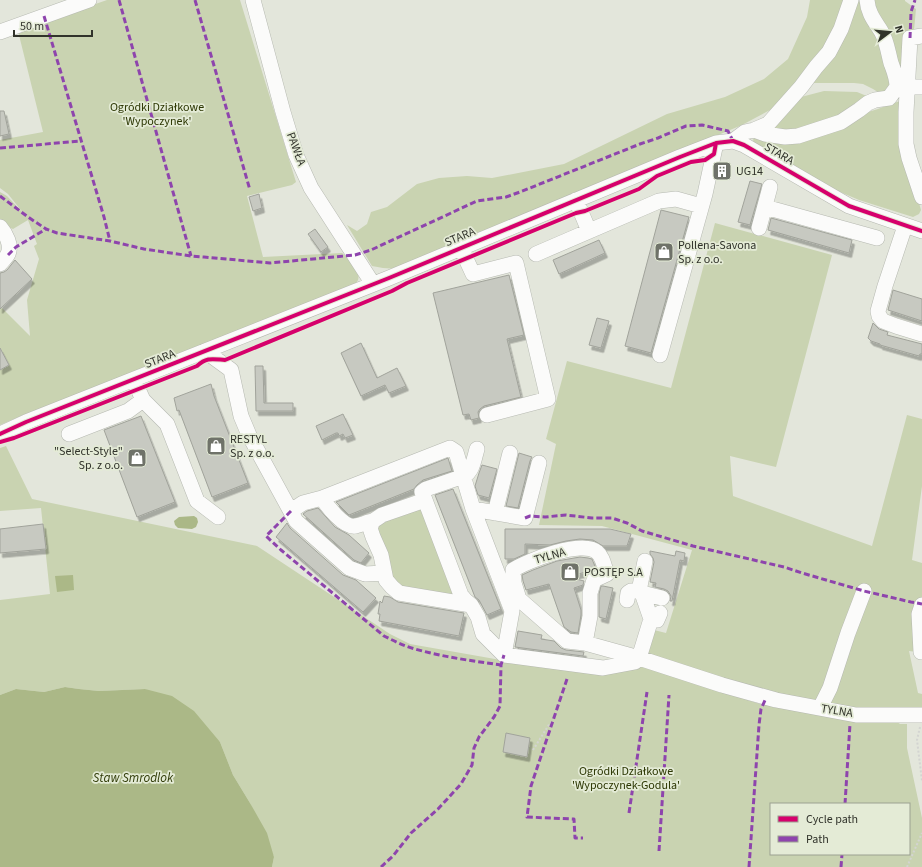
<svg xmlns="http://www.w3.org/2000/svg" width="922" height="867" viewBox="0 0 922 867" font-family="'Source Sans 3',sans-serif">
<defs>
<filter id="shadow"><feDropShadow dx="2.5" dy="4.5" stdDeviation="0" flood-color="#0004"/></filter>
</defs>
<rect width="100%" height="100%" fill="#e3e6db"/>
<path fill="#c9d3b1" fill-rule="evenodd" d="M107,0H240L296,182L292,185L247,196L263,257L342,253C349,259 361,270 358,280C357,283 354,285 352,287L23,415L0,425V370L9,365L0,348V309L2,308L30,336L27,300L39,259L34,246L37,244L28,220L13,229L3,225L0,223V192L7,196L24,214L8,194L0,188V140L43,132L18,31Z
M810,0H905V1L916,9L914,30L916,43L904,87L881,94L873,89L863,84L854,83H812L784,98L770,110L742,125L398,269L383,268L372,266L347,225L357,231L367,224L371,212L387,207L417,184L439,178L467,176L492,178L564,164L667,114L725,97L764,79L788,59L807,17Z
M824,91L857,92L874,99L859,108L805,131L767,130L801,97Z
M902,101L919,203L921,210L919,214L913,217L859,200L831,188L755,145L753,140L755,136L766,137L863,114C870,111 876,110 883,107C889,105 895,102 902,101Z
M715,223L832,255L776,467L730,456L733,496L872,546L907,415L922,419V486L912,560L922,563V597L917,613V652L909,651L918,693L922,694V710H856L766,695L647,657L654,630L666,633L692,550L602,526L539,525L556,444L546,439L567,361L671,388Z
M6,446L32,499L257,546L390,634L410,644L495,659L571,670L641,666L760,704L855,719L897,722L900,724H907V748L922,818V867H272L274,857L250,803L233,775L220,742L145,689L99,691L79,689L65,687L44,692L16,689L0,695V600L50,594L41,508L0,511V448ZM771,804H909V854H771Z
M422,509L454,592L451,597L406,589L393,581L377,530L379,524L405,511Z"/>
<path fill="#abb887" d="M194,516L197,518L198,522L196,527L192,529L178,528L175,525L174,521L179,517Z
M73,575L74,590L57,592L55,576Z
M65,687L79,689L99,691L145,689L172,696L194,711L220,742L233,775L250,803L267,833L274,857L272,867H0V695L16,689L44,692Z"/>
<path fill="#c7c9c1" stroke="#a1a39b" filter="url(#shadow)" d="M0,111H4L9,134L0,136Z
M750,181L762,184L750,225L738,222Z
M259,194L262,208L253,211L249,197Z
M661,210L689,217L651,353L625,346Z
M771,218L852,240L849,253L768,230Z
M315,229L328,247L321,252L308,234Z
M599,240L605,253L559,274L553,260Z
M15,260L32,279L0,309V273L4,272L7,270Z
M509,275L524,335L507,339L521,397L484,406L480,409L478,412L479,418L471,420L469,414L463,415L433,293Z
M893,290L922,299V321L888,310Z
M597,318L609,321L601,348L589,345Z
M873,323L879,329L888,332L887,335L922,344V354H920L919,356L880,345V344L871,341L868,338Z
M361,343L377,378L397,368L406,386L389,393L385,385L361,396L341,353Z
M0,348L9,365L0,370Z
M255,366H263L264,403H293V411H256Z
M211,384L214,396L248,483L212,497L179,410L177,411L174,398Z
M343,414L353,435L345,438L343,434L339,436L338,433H336L322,440L316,426Z
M141,416L175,502L137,517L104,430Z
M519,453L532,457L530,461L518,508L506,506Z
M448,458L452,471L423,480L417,485L414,489L349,515L336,502Z
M482,465L497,469L489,498L478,495L475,486L479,473Z
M453,489L501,609L487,615L479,600L475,597L435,495Z
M318,508L335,527L349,535L369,553L361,563L354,560L303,514L307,511Z
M287,523L290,528L343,575L356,580L376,598L363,612L276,537Z
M43,524L46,549L0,553V529Z
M505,529H610L631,534L627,546H603L593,540L580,539L566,541L550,545L525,544V554L514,559H505Z
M650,551L675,556L676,551L685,553L684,561L680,560L672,601H670L671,596L668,591L664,589L655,587L656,583L650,582L654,562L653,558L650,554Z
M580,557L588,558L592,559L596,569L568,577L584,581L583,585L574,588L581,610V615L578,633L571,632L564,627L549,584L526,590L523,581L522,575L533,570L557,561Z
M601,586H603L613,588L606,619L599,617V594Z
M384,596L390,597L398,602L464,613L459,636L379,621L380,614H378L380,601L382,603Z
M518,631L542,635L541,639L554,641L561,648L566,650L584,652L583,656L515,647Z
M506,733L530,738L527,757L503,752Z"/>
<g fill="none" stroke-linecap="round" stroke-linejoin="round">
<g stroke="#b6b9b1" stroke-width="16">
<path id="minor" d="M253,0L283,112L296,155L311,188L373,284
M867,0C868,13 874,20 881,31C887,41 888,52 891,63C894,71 897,78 897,87
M0,32L89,0
M922,36L910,38L906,112V144L909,158L922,197
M754,130L765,134L785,137L798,136L841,122L859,110L868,103L875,100L889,98L897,87H922
M733,141L745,132L754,130L768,124L801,87L816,67L829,52L841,29L851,0
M576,200L589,231
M765,207L877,238
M905,226L885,286L878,311L879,316L883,321L896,326L922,334
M0,227C6,234 12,245 8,254C7,257 2,261 0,264
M759,228L770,187
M461,248L473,274L516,263L548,399L487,415
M536,254L659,201L676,199L701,206
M205,351L231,370L241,416L249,435L296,521L349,568L365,574L384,573
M660,355L705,194L716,143
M134,380L143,400L167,424L197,501L218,517
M0,434L26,422L389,278L680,157L716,143L733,141L744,145L849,206L922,231
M69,434L128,411L143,400
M477,449C474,459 473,471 464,476L426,489L422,492L461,595L465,600L471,605L478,617L483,634L504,655L603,668L635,662L639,658L651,619L657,620L660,613
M322,498C327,506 344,528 355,526C361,525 367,522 373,521
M425,500L382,515L373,521L370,528L373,537L381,555L386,580L392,587L399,593L471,605
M473,509L525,518L539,463
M291,511L303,503L322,498L450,448L456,452L473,509L512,611L504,655
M495,513L510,453
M642,593L639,591L645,561
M627,600L628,593L631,591H639
M922,605L919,614L921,652H922
M651,619L642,593L662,598
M585,643L590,616V593L594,580L607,574C604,566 603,557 597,552C583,539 526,561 513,570L514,583L519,599L567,641L585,643L639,658L722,685L776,700L856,715H922
M820,708L830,688L848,633L864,591"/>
</g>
<path stroke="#d3d4d1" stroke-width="2" stroke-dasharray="2 2" stroke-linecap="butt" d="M920,727L917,740L922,781
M533,750L550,723H552
M907,867L922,833"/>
<use href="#minor" stroke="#fbfbfa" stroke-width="15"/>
<path stroke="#8e44ad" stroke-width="3" stroke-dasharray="6 3" stroke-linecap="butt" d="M119,0L191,256
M195,0L250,190
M44,16L104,217L110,241
M910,38L911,12L915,0
M0,148L81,141
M0,196L28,217L46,229L57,233L110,241L144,249L191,256L204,257L270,263L355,255L371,250L477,201L506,197L520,192L640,144L658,138L686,126L702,125L728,131L733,141
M8,255L16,247L46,229
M291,511L266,536L281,550L384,636C394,641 404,646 415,649C443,657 473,661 501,665
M525,518L530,516L545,517L566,515L592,518H612L627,523L642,531L693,546L784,567L802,573L864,591L911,602L922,604
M567,679L531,786L527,817L574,819L575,838H583
M845,804L850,724
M629,813L647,692
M659,851L669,695
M381,867L393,856L411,833L438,809L461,784L472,765L474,748L479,737L494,717L500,706L501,665L504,655
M749,867L759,725L761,709L766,698
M841,867L842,854"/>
<g stroke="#e4ebd6" stroke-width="6">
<path id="cycleway" d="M0,434L26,422L389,278L680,157L716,143L733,141L744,145L849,206L922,231
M0,442L14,438L197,366C207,357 212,359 225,360L392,291L407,283L576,213L585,211L639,189L657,176L691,162L705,160L714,154L716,143"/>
</g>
<use href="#cycleway" stroke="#d6006c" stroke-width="4"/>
</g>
<defs>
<g id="building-square" transform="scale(1)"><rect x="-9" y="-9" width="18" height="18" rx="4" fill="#6f7269" stroke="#e4ebd6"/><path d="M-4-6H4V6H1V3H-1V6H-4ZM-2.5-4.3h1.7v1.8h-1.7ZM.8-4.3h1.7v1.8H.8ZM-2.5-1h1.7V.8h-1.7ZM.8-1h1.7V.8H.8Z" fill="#fff"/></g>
<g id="shop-square" transform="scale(1)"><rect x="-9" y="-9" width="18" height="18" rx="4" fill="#6f7269" stroke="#e4ebd6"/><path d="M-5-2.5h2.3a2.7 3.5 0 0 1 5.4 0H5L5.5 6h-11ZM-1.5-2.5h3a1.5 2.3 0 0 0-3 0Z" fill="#fff"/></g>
</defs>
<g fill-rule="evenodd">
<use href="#building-square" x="722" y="171"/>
<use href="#shop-square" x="664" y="252"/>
<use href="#shop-square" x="216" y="446"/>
<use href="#shop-square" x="137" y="458"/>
<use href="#shop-square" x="570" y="572"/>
</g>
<g text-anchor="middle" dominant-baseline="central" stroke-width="3.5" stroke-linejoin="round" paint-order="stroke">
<g font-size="12" fill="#2c3703" stroke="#e4ebd6">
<text x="157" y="107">Ogródki Działkowe<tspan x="157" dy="14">'Wypoczynek'</tspan></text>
<text x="626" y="771">Ogródki Działkowe<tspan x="626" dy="14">'Wypoczynek-Godula'</tspan></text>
</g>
<g font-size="12" fill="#31332b" stroke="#e4ebd6">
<text transform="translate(296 149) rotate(70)">PAWŁA</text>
<text transform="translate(779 154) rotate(30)">STARA</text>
<text transform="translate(460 237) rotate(-23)">STARA</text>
<text transform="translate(160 359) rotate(-22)">STARA</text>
<text transform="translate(550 556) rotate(-16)">TYLNA</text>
<text transform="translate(837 711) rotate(9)">TYLNA</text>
</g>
<g font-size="12" fill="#31332b" stroke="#e4ebd6" text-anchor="start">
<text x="736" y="171">UG14</text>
<text x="678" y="245">Pollena-Savona<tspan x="678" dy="14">Sp. z o.o.</tspan></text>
<text x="230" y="439">RESTYL<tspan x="230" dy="14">Sp. z o.o.</tspan></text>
<text x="123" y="451" text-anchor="end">"Select-Style"<tspan x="123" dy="14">Sp. z o.o.</tspan></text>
<text x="584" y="572">POSTĘP S.A</text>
</g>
<g font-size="13" font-style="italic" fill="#333e0b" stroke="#e4ebd6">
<text x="133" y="778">Staw Smrodlok</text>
</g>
</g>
<rect x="770" y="803" width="140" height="52" fill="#e4ebd6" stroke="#9ca192"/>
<rect x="778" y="816" width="20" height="6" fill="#d6006c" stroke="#9ca192"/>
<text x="806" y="823" font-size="12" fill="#31332b">Cycle path</text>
<rect x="778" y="836" width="20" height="6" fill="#8e44ad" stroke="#9ca192"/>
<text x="806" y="843" font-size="12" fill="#31332b">Path</text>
<g transform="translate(890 32) rotate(74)" stroke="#e4ebd6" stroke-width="3" paint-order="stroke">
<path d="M0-3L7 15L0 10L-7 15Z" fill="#31332b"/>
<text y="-6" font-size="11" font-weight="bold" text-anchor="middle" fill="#31332b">N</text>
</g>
<path d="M14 30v6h78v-6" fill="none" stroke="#31332b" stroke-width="2"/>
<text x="20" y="30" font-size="12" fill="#31332b" stroke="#e4ebd6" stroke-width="3" paint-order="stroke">50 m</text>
</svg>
